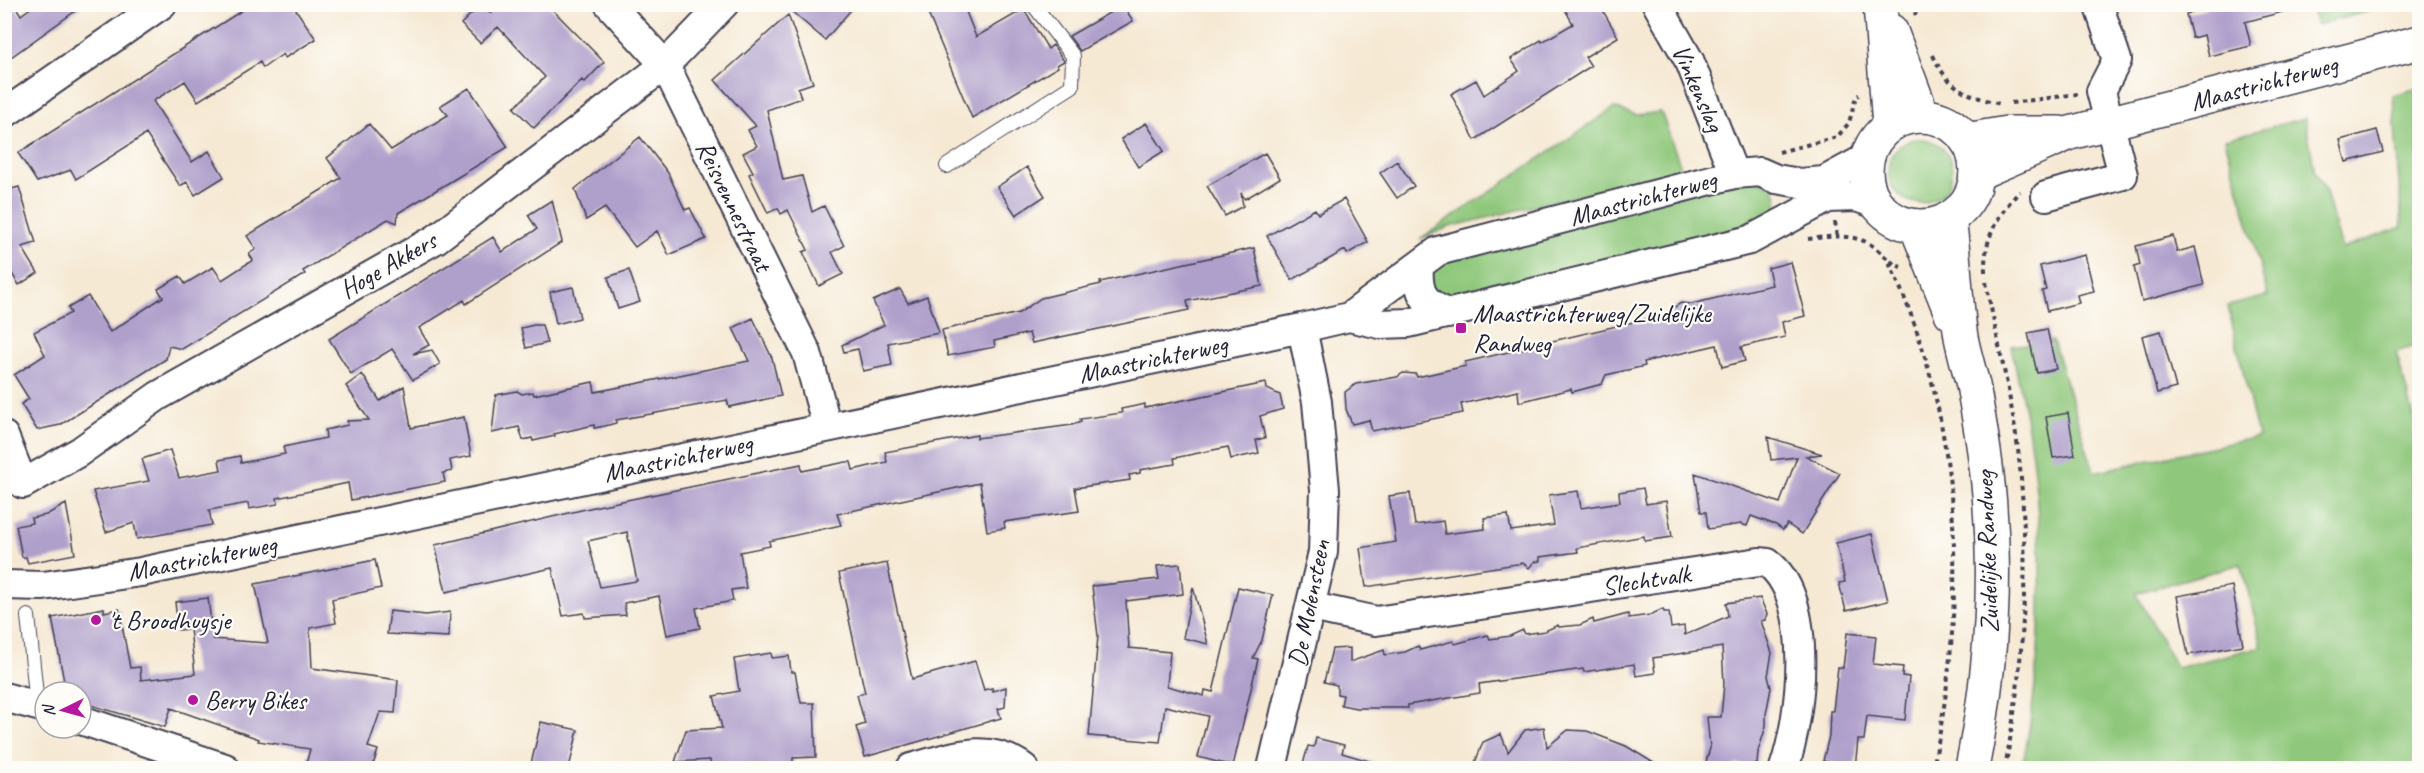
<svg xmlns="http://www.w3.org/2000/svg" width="2424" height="773" viewBox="0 0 2424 773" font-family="Caveat,sans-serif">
<rect width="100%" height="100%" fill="#fdfcf7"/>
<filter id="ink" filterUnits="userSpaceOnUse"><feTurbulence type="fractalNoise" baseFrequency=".0167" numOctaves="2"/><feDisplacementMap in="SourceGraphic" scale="12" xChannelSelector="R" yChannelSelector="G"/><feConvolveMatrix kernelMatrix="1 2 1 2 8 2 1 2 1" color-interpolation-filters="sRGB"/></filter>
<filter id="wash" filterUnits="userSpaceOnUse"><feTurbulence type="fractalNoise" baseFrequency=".008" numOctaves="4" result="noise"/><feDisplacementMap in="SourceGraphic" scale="24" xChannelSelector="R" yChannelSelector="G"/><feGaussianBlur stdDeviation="1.35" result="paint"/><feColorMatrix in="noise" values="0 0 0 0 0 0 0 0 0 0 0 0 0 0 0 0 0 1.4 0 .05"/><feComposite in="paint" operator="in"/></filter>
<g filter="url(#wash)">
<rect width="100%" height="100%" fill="#f6e9d4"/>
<path fill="#8fc87c" stroke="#58755c" stroke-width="1.5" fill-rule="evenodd" d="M2310,5V4L2392,5L2317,25Z
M2419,88V345L2396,352L2419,435V768H2022C2044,661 2046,544 2029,435C2025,405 2017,375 2011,346L2053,341L2094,472L2258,437L2228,306L2268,296L2225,139L2305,118L2315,172L2325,189L2342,249L2402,227L2393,95ZM2241,564L2262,646L2177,668L2136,593Z
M1614,108L1636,115L1661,112L1682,170L1449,227L1420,239Z
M1888 171a32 32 0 1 1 64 0a32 32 0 1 1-64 0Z
M1744,178L1772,185C1780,200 1780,208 1769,222L1455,305L1427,290L1430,263Z"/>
<g id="blocks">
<path fill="#af9fcb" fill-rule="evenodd" d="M4,4H14L21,15L36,4H85L4,62Z
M252,4H292L316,39L285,58L283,54L263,68L260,62L198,101L185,81L153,101L192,162L209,151L224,177L195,195L187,182L180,186L146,134L76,179L71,170L37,182L18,153Z
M481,4L490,13L499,4H547L604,62L584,83L582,80L534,128L514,108L545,77L498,27L480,43L461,24Z
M783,4H856L825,40Z
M924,4H963L976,37L1024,9L1048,49L1053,45L1064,61L1057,65L1058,67L972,118Z
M1562,4H1599L1618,37L1585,57L1591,66L1475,140L1451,94L1476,80L1484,95L1519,71L1511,59L1541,40L1542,42L1573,24Z
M2204,4H2286V11L2245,22L2251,46L2209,56L2204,35L2192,38L2186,14L2206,9Z
M1123,5L1133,21L1080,51L1069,36Z
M788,15L813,83L798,88L801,98L767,110L783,180L802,176L812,212L824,206L844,246L832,252L843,274L819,286L803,252L808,250L788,210L781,214L778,208L768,213L749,174L753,172L743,153L757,146L748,130L756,126L715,80Z
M469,88L508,147L398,213L397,223L388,219L303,271L305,274L182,349L169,346L166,359L84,410L60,425L37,430L21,404L29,399L14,375L45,355L34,332L71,313L68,308L88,296L110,332L163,297L158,289L180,276L185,284L213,267L222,280L253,260L249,254L256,249L247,236L341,178L327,158L369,124L391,150L448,115L440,106Z
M1146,123L1164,151L1138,167L1121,139Z
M2377,130L2383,152L2346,162L2340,140Z
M640,137L668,173L685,210L690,208L706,239L669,255L657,231L635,247L605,208L586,220L575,189Z
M1265,153L1280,178L1245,199L1241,193L1243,206L1225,216L1207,186Z
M1397,161L1414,186L1397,198L1380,173Z
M1027,167L1045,196L1016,215L997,187Z
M19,187L36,243L22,247L38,273L19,285L4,261V191Z
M1344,199L1368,242L1347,254L1345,250L1292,280L1267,236L1315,209L1318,214Z
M552,200L562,242L466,304L464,300L419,328L429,345L413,354L432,350L440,364L413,380L392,349L351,374L329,339L493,237L502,252L537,229L528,215Z
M2173,236L2177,252L2195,247L2204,285L2142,301L2134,267L2140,265L2136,246Z
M1254,248L1262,286L1187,301L1189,310L1032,343L1029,333L994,341L995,347L948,356L942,330L1019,313L1041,298L1101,284L1100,282Z
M2085,255L2094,291L2077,295L2079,303L2047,311L2042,291L2046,290L2040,266Z
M1791,262L1805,316L1782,322L1785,337L1741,347L1745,361L1722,367L1717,345L1644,362L1645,366L1606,375L1602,384L1572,392L1571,389L1519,402L1518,391L1461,404L1463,413L1372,431L1369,420L1352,424L1346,409L1345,392L1356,384L1397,377L1403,373L1416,374L1417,377L1466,366L1465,362L1530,347L1534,342L1540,344L1672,313L1671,309L1681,303L1691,304L1772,285L1768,268Z
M629,270L640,302L618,309L608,277Z
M573,287L580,318L556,324L550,292Z
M900,289L908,303L927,296L939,333L888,343L892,365L863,371L858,349L844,352L842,345L884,325L873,301Z
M753,318L772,358L781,396L729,407L727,400L651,414L616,420V423L605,426L594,428V425L554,434L555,436L533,441L532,438L523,440L519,427L492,433L496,395L517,391L522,394L533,392L534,395L593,382L595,392L749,361L733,328Z
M534,325H542L547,343L526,348L521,328Z
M2047,329L2056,369L2037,373L2028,333Z
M2161,331L2176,388L2157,393L2142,336Z
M362,374L380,401L404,386L411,428L464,417L471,456L450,460L452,471L443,473L445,482L351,500L348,483L277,498L278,504L249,509L248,503L209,510L212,525L137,539L134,523L106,532L93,491L149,481L142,459L170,450L179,478L221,470L219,460L240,456L241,463L285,454L283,447L326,438L325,430L348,425L347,421L369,420L346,386Z
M1266,383L1267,389L1280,395L1283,409L1260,416L1265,438L1256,440L1259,453L1231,459L1228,447L1174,458L1175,464L1140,470V473L1129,475L1130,480L1075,488L1079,511L1004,522L1005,528L987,531L980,483L837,514L841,525L769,541L770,546L740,552L746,588L731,590L733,601L696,608L700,628L667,635L659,596L624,603L626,615L585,618L584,613L563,616L552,568L446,592L435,545L598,506L801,464L802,471L846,462H851L853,470L887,462L885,452L977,435V438L1072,425L1081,422L1080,419L1122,413L1121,409L1141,405L1145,404V408ZM627,532L637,581L600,587L588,541Z
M2068,413L2075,455L2053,458L2046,417Z
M1768,437L1822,454L1806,456L1840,473L1802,534L1787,524L1783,530L1776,525L1751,516L1747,526L1741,524L1708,529L1706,512H1701L1695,473L1780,503L1797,457L1771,460Z
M1643,488L1646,504L1666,501L1672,537L1645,541L1644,536L1577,548L1578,552L1540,557V561L1534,562L1529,568L1523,563L1366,587L1360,548L1396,542L1389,496L1410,493L1415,525L1443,521L1445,534L1485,529L1484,518L1508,515L1511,531L1554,525L1549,495L1578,491L1581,508L1620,502L1619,492Z
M66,504L75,554L28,563L26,557H22L16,526L32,523L31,518L46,515Z
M1872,534L1888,601L1846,611L1839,583L1845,582L1836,543Z
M375,560L381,588L332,599L336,623L310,628L312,668L398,680L395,713L380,712L368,747L378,750L372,768H305L310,749L258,741L259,739L171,708L165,727L81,702V692H66L52,618L104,608V612L119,609L130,668L140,667L141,680L195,674L190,629L178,630L175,602L208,598L213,639L268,643L255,584Z
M887,563L912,679L975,661L984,690L992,688L993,691L1006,687L1005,707L998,709L1001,718L865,757L856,727L865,724L857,695L865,693L839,573Z
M1180,564L1183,594L1126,601L1129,648L1170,652L1167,686L1204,696L1205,690L1213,692L1238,587L1273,595L1262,640L1253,658L1258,659L1233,766L1198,757L1208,716L1165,706L1160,742L1089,736L1098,636L1092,586L1159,579L1157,566Z
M2232,586L2243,645L2188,655L2177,596Z
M1193,587L1208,644L1183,638Z
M1760,598L1767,614L1765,620L1761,621L1772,653L1768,676L1771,688L1766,714V726L1758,752L1757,765L1753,764L1752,768L1736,764L1735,768H1716L1706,762L1710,748L1707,717H1721L1724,684L1722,647L1653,658L1655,673L1636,676L1634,664L1584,672L1583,669L1479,684L1480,693L1408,705V708H1356L1341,705L1343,695L1337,694V685L1324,682L1332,649L1350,648V662L1384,650L1385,655L1405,652L1418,646L1420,650L1453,641L1455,644L1488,635L1490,639L1510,636L1523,630L1525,634L1545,631L1558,625L1559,627L1580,625L1593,619L1594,623L1628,614L1629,618L1650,615L1663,609L1664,612H1669L1671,628L1684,626L1685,635L1728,616L1726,603Z
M390,611L426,615L450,612L449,637L387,634Z
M1847,633L1876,636L1873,664L1903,667L1902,676L1909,677L1905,720L1867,716L1864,740H1858L1855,768L1823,761L1829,736L1830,711H1833L1838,667L1843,668Z
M771,653L772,658L789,656L791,672H795L801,703H814L816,757L793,758V768H711L710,760L675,762L686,730L722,728L714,696L739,691L734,659Z
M541,722L578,730L569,768H530Z
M1544,727L1547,747L1568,730L1587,731L1626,746L1662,768H1473L1483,742L1501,734L1508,752L1525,730Z
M1316,738L1344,745L1342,753L1376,763V768H1302L1308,746L1314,747Z"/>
</g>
</g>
<g filter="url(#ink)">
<use href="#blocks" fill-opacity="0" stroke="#424052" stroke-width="1.5"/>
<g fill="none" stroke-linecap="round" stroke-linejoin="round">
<g stroke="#424052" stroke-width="16">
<path id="lane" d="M947,166L1072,86L1073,56L1033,4
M28,616L37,705"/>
</g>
<g stroke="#424052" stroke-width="32">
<path id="street" d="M609,4L665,65L807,353L827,427
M1657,4L1690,62L1734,174
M4,114L162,4
M2046,196L2123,175L2101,91L2117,60L2098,4
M1419,265C1417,293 1423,302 1448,314
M1349,317L1380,324L1409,323L1750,240L1828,198L1856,197L1876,204
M4,436L23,484L79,452L158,396L436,239L665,65L724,4
M4,585L43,586L141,572L1302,328L1349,317L1438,251L1734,174L1760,172L1776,179L1800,183L1824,181L1868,157
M1312,607L1376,621L1759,562L1768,563C1816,600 1801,719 1784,768
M4,697L45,708
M81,720L225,768
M911,768C952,757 987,741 1024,768
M1272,768L1323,552L1325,490L1317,402L1302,328"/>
</g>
<g stroke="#424052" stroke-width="36">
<path id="secondary" d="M1966,140L2007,133H2059
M1976,174L2070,133L2420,42"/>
</g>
<g stroke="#424052" stroke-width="36">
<path id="primary" d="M1880,4L1889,126
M1891,31L1923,116
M1866 171a55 55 0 1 1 110 0a55 55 0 1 1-110 0Z
M1949,219C1955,258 1955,298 1961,337C1964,353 1969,369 1973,385C1979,418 1985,451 1988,484C1998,580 1991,674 1972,768
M1916,226L1951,313"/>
</g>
<path stroke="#424052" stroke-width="4" stroke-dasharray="4.5 4.5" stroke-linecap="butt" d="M1911,4L1916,15
M1933,55C1947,88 1967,95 2000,104
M2011,103L2078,94
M1779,152L1837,137L1849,123L1856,96L1859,95
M1835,222L1837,236
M1808,239C1828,237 1848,233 1868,243C1881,250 1887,262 1901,267
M1889,263C1964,419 1968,601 1933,768
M1985,272C1984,238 1997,215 2020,191
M1986,282C1998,347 2016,413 2021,479C2029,576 2023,673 2005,768"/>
<use href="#lane" stroke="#fff" stroke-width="14"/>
<use href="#street" stroke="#fff" stroke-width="28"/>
<use href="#secondary" stroke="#fff" stroke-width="33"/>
<use href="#primary" stroke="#fff" stroke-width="33"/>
</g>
</g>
<g fill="#b5179e" stroke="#fdfcf7" stroke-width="2">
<rect x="1455" y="322" width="12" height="12" rx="3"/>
<circle cx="96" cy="620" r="6"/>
<circle cx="193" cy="700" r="6"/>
</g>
<g text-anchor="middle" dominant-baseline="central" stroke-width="4.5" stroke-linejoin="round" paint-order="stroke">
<g font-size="26" fill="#22223b" stroke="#fdfcf7">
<text transform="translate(2264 83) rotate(-15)">Maastrichterweg</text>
<text transform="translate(1698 88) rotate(66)">Vinkenslag</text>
<text transform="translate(1643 198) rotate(-15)">Maastrichterweg</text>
<text transform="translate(734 206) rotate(64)">Reisvennestraat</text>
<text transform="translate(388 265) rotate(-30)">Hoge Akkers</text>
<text transform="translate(1153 359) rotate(-12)">Maastrichterweg</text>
<text transform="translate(678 458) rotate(-12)">Maastrichterweg</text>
<text transform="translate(1987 552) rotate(-92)">Zuidelijke Randweg</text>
<text transform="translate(202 558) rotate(-11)">Maastrichterweg</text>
<text transform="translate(1646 580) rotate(-9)">Slechtvalk</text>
<text transform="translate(1309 603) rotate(-79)">De Molensteen</text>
</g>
<g font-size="26" fill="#22223b" stroke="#fdfcf7" text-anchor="start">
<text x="1473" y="313">Maastrichterweg/Zuidelijke<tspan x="1473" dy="30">Randweg</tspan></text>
<text x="108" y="620">'t Broodhuysje</text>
<text x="205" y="700">Berry Bikes</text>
</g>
</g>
<rect width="2424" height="773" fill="none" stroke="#fdfcf7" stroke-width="24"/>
<g transform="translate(63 710) rotate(265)"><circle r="28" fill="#fdfcf7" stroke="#a5a5ac" stroke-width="1.5"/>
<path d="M0-4.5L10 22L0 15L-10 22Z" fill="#b5179e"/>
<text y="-9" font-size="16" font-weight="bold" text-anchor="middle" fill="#22223b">N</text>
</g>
</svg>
